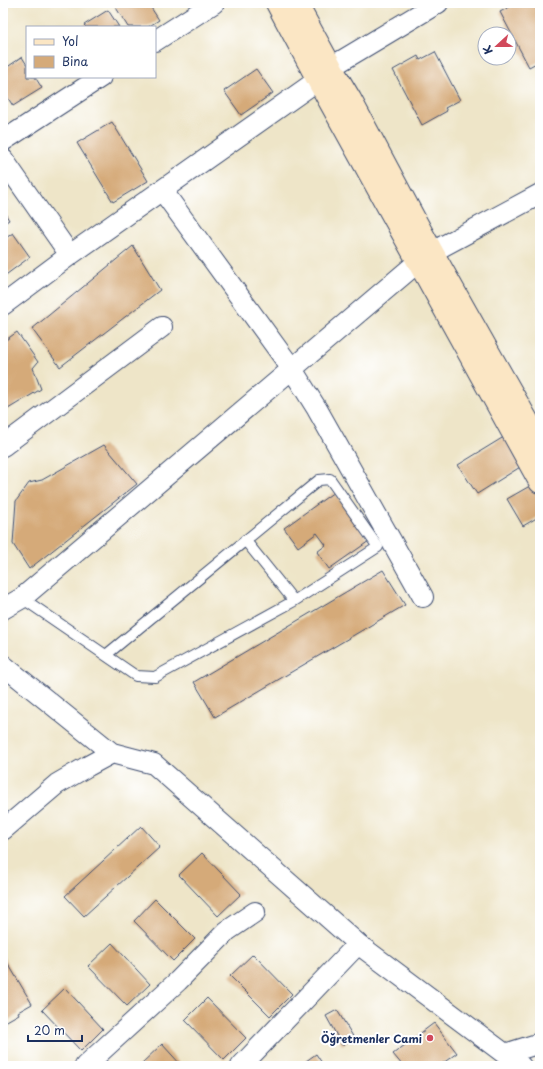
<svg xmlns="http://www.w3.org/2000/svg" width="543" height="1069" viewBox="0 0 543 1069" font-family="'Playpen Sans',sans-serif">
<rect width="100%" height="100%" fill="#fff"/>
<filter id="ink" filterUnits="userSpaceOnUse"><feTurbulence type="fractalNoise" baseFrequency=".025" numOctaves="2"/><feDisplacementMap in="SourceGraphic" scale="8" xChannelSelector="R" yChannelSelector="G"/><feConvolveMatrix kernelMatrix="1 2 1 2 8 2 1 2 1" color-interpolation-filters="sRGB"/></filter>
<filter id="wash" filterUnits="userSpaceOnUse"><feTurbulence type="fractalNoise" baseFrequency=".012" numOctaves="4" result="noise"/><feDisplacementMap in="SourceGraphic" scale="16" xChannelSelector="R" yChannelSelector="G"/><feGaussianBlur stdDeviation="0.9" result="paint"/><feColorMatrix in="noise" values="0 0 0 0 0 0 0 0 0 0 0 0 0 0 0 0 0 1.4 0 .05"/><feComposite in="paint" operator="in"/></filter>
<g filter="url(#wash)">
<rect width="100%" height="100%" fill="#eee5c8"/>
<g id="blocks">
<path fill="#d5aa79" d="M119,3H148L159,20L148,27H128L115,6Z
M517,3H540V61L529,67L500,12Z
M108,10L119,27H86L84,25Z
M435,52L460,100L445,108L447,111L422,125L393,70L418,56L420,60Z
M22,57L27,65V77H35L42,88L13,106L3,90V70Z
M256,69L273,93L241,115L224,91Z
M112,122L148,181L113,202L77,143Z
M3,210L9,220L3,224Z
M13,233L30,257L3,277V240Z
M133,246L160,290L60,367L32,329Z
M17,332L38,362L33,368L41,389L3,412V342Z
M507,435L525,464L477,494L458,465Z
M104,445L137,484L29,569L13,544L16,501L29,483L42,480Z
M535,483L540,492V516L523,526L507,499Z
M334,492L369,541L329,569L317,552L326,545L317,533L298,547L284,528Z
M383,570L405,605L215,717L194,682Z
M141,826L160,847L84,916L65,896Z
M202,853L241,894L218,916L179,875Z
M155,899L195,939L173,961L134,921Z
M112,943L150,984L127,1006L88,966Z
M253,954L292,994L270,1016L230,976Z
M3,955L32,1004L18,1012L19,1014L5,1022L3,1018Z
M65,988L103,1029L81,1051L42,1010Z
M207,998L246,1038L224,1060L185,1020Z
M337,1010L354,1038L342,1045L326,1016Z
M434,1023L457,1053L439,1066H403L393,1054Z
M162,1044L182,1066H142L140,1065Z
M316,1054L324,1066H299Z"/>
</g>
</g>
<g filter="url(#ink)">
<use href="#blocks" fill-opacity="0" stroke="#3b4a6e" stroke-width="1"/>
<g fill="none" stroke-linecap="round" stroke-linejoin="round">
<g stroke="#3b4a6e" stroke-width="12">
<path id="lane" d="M245,540L294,601
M22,598L136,676L155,677L294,601L378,547L330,479L319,480L106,655"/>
</g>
<g stroke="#3b4a6e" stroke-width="22">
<path id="street" d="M155,41L214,3
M3,141L101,77
M3,159L70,255
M162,190L292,369L317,409L423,597
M3,305L70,255L318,80L331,67L438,3
M3,446L162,327
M3,609L22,598L418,262L432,252L540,194
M3,665L112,753
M3,830L57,784L88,766L112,753L154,764L358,944L521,1066
M505,1054L540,1043
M85,1066L178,981L227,931L255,912
M241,1066L358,944"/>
</g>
<g stroke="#3b4a6e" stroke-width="24">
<path id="secondary" d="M277,3L318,80L540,482
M296,3L331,67L350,99L432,252L540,443"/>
</g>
<use href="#lane" stroke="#fff" stroke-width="10"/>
<use href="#street" stroke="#fff" stroke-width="20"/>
<use href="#secondary" stroke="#fbe6c4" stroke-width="22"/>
</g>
</g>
<circle fill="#d1495b" stroke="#fff" stroke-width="1.5" cx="430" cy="1038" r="4"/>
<g text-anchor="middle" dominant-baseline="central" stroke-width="4" stroke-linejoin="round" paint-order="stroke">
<g font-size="11" font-weight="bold" fill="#1b2f5e" stroke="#fff" text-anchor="end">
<text x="422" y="1038">Öğretmenler Cami</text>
</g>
</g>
<rect width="543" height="1069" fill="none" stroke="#fff" stroke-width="16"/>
<rect x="26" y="26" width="130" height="52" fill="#ffffff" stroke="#a4acbf"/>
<rect x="34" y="39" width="20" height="6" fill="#fbe6c4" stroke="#a4acbf"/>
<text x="62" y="46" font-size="12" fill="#1b2f5e">Yol</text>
<rect x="34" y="56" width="20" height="12" fill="#d5aa79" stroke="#a4acbf"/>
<text x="62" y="66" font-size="12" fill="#1b2f5e">Bina</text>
<g transform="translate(497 46) rotate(248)"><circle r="19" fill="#ffffff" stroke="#a4acbf"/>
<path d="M0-3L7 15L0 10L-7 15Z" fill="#d1495b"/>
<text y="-6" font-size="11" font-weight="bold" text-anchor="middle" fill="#1b2f5e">K</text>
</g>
<path d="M28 1035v6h54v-6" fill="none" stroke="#1b2f5e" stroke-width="2"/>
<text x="34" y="1035" font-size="12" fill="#1b2f5e" stroke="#ffffff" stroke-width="3" paint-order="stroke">20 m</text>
</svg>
